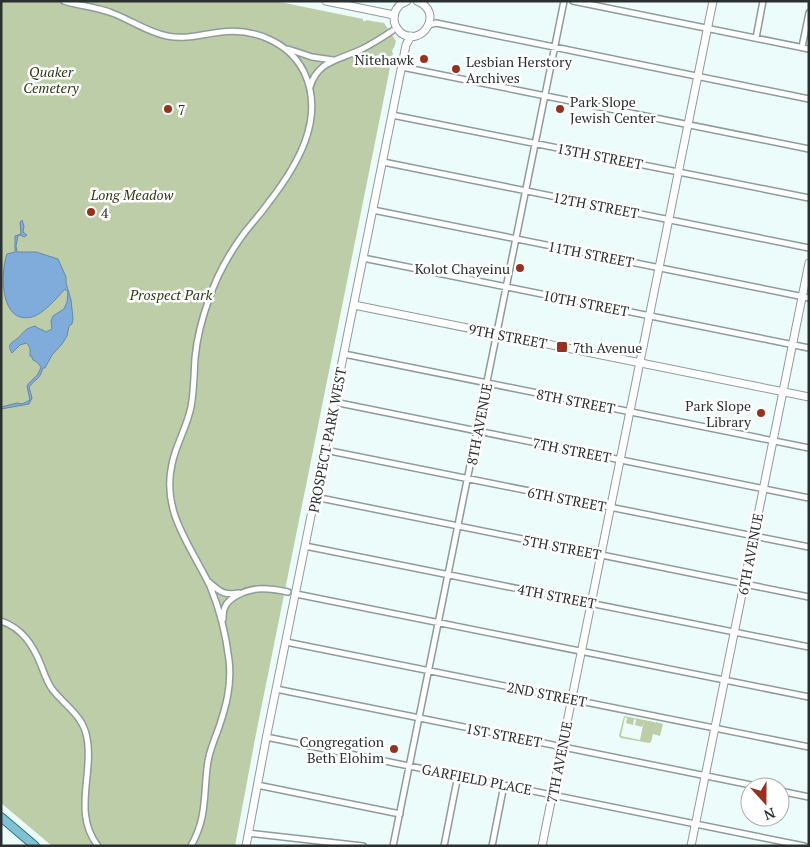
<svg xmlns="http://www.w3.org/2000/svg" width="810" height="847" viewBox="0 0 810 847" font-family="'PT Serif',serif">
<rect width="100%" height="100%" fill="#ecfcfa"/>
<path fill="#bdcda7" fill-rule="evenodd" d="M1,1H275L363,19V21H366V20L384,23L396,41L394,48H393L392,52L393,53L255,739L235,846H52L1,803Z
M624,716L654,722L655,723L656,722L663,724L660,736L653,734L651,742L649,743L621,738L619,736ZM625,717L627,718L626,723L633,725L634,719L636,720L635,725L642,727L644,721L640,740L621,736Z"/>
<path fill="#80acdc" stroke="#6687a8" d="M22,220L24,226L23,232L27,235L24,237L20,235L18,236L16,246L17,252H36L58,259L66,277V283L71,300L73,318L72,324L69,326L67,336L62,344L52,355L45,368H43C39,381 36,378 29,387L32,398L29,404L1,409V407L17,403L22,404L30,400L27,386C33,377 37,379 41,367L37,362L33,360L32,357L30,356C30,350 31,347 26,343L20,345L12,353C6,344 12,343 18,338C21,335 24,331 27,329C29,328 32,327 35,326C38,329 42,329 46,332L52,329L51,321L53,316L64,309L67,302L68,292L65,289C57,298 43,314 32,317C0,325 0,273 7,254L15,252V236L21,234L20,222Z"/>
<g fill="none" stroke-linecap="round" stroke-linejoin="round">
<g stroke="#8d9c9a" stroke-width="8">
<path id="street" d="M64,1C80,6 97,7 112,13C131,20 147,32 167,36C187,40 202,34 221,32C254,28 289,42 304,72C326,118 297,166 269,202C262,212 253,222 245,232C230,252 217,275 209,299C202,318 197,338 195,358C194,374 194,391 191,407C187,427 176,444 172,464C161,512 191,546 210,586C220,610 226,635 229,660C232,685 226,707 218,730C214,740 210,750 208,761C203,793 208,816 191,846
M573,1L809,49
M429,25L436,23L809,99
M756,38L763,1
M802,47L809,13
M288,49L312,57L333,60
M402,67L809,149
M310,87C318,60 340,60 362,49C372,44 383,37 392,31
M392,115L809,198
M383,162L809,248
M373,210L809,298
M363,258L809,348
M344,354L809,448
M334,402L809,498
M325,450L809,547
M315,497L809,597
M305,546L809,647
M209,582C219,591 224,596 239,593
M296,594L809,697
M223,619C223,615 223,611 225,607C227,601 232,599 236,596C253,586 269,588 288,592
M1,621C22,628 33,645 41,665C44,673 47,682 52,689C65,706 83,715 87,738C94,774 72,813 98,846
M286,642L809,747
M276,689L761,787
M266,737L804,846
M257,785L400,814
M780,791L809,797
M248,833L363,846
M393,846L564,1
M444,846L458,775
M492,846L504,785"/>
</g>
<g stroke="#8d9c9a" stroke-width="9">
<path id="secondary" d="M326,1L394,15
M407,1C399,4 394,10 394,19C394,24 397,29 401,33C422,48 445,12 417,1
M354,305L809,397
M246,846L267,734L406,45L411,36
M542,846L713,1
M691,846L809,263"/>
</g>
<g stroke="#2b7587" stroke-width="10">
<path id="primary" d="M1,817L35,846"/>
</g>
<use href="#street" stroke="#fff" stroke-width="5"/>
<use href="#secondary" stroke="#fff" stroke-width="7"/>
<use href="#primary" stroke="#80c2d4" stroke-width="8"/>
</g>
<g fill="#99301d" stroke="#fff" stroke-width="2">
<circle cx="424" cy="59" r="5"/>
<circle cx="456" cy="69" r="5"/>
<circle cx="168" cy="109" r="5"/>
<circle cx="560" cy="109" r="5"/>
<circle cx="91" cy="212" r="5"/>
<circle cx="520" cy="268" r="5"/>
<rect x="556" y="341" width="12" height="12" rx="2.5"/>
<circle cx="761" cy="413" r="5"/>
<circle cx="394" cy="749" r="5"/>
</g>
<g text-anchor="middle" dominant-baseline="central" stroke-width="5" stroke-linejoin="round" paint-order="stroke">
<g font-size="14" fill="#2a302f" stroke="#fff" text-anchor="start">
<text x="414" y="59" text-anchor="end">Nitehawk</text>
<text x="466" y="61">Lesbian Herstory<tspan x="466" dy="16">Archives</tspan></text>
<text x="570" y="101">Park Slope<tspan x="570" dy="16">Jewish Center</tspan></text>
<text x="178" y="109">7</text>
<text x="101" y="212">4</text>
<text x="510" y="268" text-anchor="end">Kolot Chayeinu</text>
<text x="573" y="347">7th Avenue</text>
<text x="751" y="405" text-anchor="end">Park Slope<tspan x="751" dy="16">Library</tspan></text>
<text x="384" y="741" text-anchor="end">Congregation<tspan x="384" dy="16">Beth Elohim</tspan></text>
</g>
<g font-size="14" font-style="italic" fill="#2c3b10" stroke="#fff">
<text x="51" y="71">Quaker<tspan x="51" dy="16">Cemetery</tspan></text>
<text x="132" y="194">Long Meadow</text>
<text x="171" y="294">Prospect Park</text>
</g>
<g font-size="14" fill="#2a302f" stroke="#fff">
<text transform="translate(600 156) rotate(11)">13TH STREET</text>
<text transform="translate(596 205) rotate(11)">12TH STREET</text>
<text transform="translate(591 254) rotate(11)">11TH STREET</text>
<text transform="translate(586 303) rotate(11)">10TH STREET</text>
<text transform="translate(508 336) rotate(11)">9TH STREET</text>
<text transform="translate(576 401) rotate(11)">8TH STREET</text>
<text transform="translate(479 424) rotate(-79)">8TH AVENUE</text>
<text transform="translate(327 440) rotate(-79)">PROSPECT PARK WEST</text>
<text transform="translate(572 450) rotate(11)">7TH STREET</text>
<text transform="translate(567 499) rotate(11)">6TH STREET</text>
<text transform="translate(562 547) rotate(11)">5TH STREET</text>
<text transform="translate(750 554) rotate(-79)">6TH AVENUE</text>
<text transform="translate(557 596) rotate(11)">4TH STREET</text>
<text transform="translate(547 694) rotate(11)">2ND STREET</text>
<text transform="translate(504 735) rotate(11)">1ST STREET</text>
<text transform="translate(559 762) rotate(-79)">7TH AVENUE</text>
<text transform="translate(477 779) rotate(11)">GARFIELD PLACE</text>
</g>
</g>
<rect width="810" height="847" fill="none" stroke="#2a302f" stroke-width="5"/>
<g transform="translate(765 802) rotate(159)"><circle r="24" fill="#ffffff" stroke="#aaacac"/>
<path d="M0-4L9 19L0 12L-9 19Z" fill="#99301d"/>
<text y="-8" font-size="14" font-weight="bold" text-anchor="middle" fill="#2a302f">N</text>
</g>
</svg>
